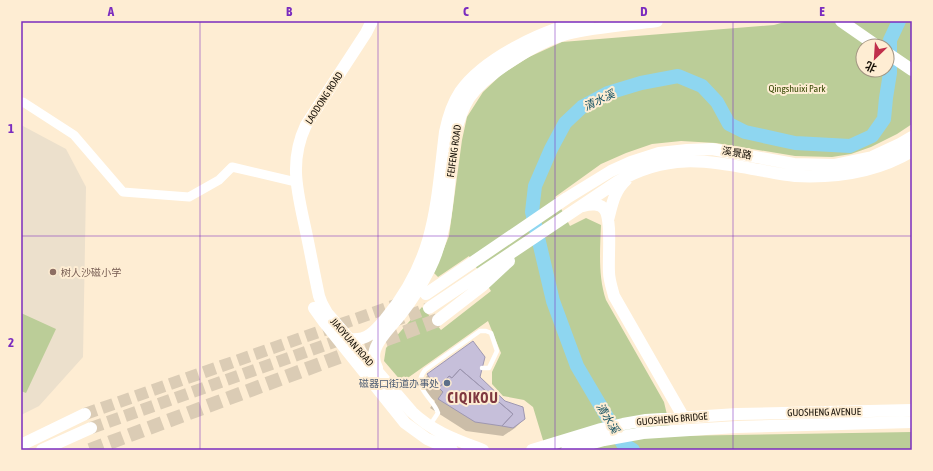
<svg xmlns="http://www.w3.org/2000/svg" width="933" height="471" viewBox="0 0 933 471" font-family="'Asap Condensed','Noto Sans SC',sans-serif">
<rect width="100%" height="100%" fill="#feedd3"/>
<path fill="#ece0cc" d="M21,125L66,149L86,187L83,357L39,406L21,415Z"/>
<path fill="#bbcd98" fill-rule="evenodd" d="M788,21H912V124L897,134L871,147L851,154L832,157L795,156L716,143L681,141L652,144L626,153L601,164L555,197L570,226L586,218L601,225C600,251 598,276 606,300L664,402L672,436L912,432V450H546L533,407L524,400L503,396L492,384V372L501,353L488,321L402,382L384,361L386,348L422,307L441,330L491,291L469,256L438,277L434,273L449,236L462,140L467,117L483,92L502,74L529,57L562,42L774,25ZM863,46H887V70H863Z
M21,313L56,329L26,393L21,391Z"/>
<path fill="#0003" d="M473,342L478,377L524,419L515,428L503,436L466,431L430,408L435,401L425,393L419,384L428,375Z"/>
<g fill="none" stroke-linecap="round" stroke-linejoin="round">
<path stroke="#8ed6f0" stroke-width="14" d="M633,450L623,444L577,366L553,301L532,212L535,186L551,149L565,123L582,107L608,93L641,83L678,76L702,86L717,102L729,124L745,132L795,143L850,146L872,136L884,119L886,98L890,73V40L899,21"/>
</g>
<path fill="#c6bfda" stroke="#9e97b1" d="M473,341L485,357L480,377L505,401L523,407L525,419L513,428L502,426L513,414L460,369L452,378L449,376L439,388L434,384L427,374Z
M460,369L513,414L502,426L475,422L438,399L443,392L439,388L449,376L452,378Z"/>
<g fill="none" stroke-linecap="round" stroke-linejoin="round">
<path stroke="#dbccb5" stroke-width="12" stroke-dasharray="12 6" stroke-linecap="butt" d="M392,322L429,308
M85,414L401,303
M91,428L348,337"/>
<path stroke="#dbccb5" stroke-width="14" stroke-dasharray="14 7" stroke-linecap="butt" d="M90,450L438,320"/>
<path stroke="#fff" stroke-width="4.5" d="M430,425L438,413C433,397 411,388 425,370L480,331H486L491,333L497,351L489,368H482"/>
<path stroke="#fff" stroke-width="9" d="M21,103L23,102L74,135L123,192L189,197L219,180L232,167L296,182"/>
<path stroke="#fff" stroke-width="12" d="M372,21L366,33L306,125C289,161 297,190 305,227C310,250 314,273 319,296L322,304L327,313L412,412C433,432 457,440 483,450
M841,21L877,46
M887,53L912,70
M583,206C590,204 601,203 605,210C612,221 608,257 609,272C609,280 612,288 614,296L684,418
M608,220C612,205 614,191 626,180
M426,294L567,198L611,171L631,162L659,153L687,150L712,149L794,164L834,165L872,157L900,144L912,137
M314,308L324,322L405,423L427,439L452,450
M429,308L617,182C667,153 704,160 759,170C770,172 783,175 795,176C835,178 877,172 912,151
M438,320L482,286L509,261
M350,339C368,341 376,330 387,317C436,257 436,205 445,132C448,117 452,104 460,92C484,58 547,27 588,21
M377,368C374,362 373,357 375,350C379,337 393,325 401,314C412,300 422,284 430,268C451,226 447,179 455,135C458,122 462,109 469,98C487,73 537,42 567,34C596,27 627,25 657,21
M21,445L85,414
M42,450L91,428
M532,450L601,429L623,424L646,420L737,414L912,410
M567,450L604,440L643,433L737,427L912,422"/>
</g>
<path fill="none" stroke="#7b2cbf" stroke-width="1" stroke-opacity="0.55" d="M200,21V450M378,21V450M555,21V450M733,21V450M21,236H912"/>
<circle fill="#8d6e63" stroke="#feedd3" stroke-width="1.5" cx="53" cy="272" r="4"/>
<circle fill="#5c6f8a" stroke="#feedd3" stroke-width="1.5" cx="447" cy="383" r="4"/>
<g text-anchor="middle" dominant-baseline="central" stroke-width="4" stroke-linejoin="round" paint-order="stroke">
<g font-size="10" fill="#394906" stroke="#feedd3">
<text x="797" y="88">Qingshuixi Park</text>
</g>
<g font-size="10" fill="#171108" stroke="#feedd3">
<text transform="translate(324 98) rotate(-57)">LAODONG ROAD</text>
<text transform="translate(454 151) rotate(-82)">FEIFENG ROAD</text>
<text transform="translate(737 153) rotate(10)">溪景路</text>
<text transform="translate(352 342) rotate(49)">JIAOYUAN ROAD</text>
<text transform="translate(824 412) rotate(-1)">GUOSHENG AVENUE</text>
<text transform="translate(672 419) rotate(-5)">GUOSHENG BRIDGE</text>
</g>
<g font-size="10" fill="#785e54" stroke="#feedd3" text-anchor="start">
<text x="61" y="272">树人沙磁小学</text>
</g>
<g font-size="10" fill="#4e5e75" stroke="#feedd3" text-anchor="end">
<text x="439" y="383">磁器口街道办事处</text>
</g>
<g font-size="11" font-style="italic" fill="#135062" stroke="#feedd3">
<text transform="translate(599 100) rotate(-26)">清水溪</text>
<text transform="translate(608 418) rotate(59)">清水溪</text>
</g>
<g font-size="14" font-weight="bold" letter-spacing="1" fill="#7f373f" stroke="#feedd3">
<text x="473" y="398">CIQIKOU</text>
</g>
</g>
<rect width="933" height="471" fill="none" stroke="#feedd3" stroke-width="44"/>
<g transform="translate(875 58) rotate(205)"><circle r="19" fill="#feedd3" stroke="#a29582"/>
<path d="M0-3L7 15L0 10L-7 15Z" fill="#c02f4b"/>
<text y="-6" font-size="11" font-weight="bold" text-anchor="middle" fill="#171108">北</text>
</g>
<rect x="22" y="22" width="889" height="427" fill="none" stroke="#7b2cbf" stroke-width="1.5"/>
<g font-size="13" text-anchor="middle" font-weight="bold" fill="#7b2cbf">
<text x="111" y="16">A</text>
<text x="289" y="16">B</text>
<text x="466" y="16">C</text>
<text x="644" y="16">D</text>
<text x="822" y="16">E</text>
<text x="11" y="133">1</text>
<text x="11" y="347">2</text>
</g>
</svg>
